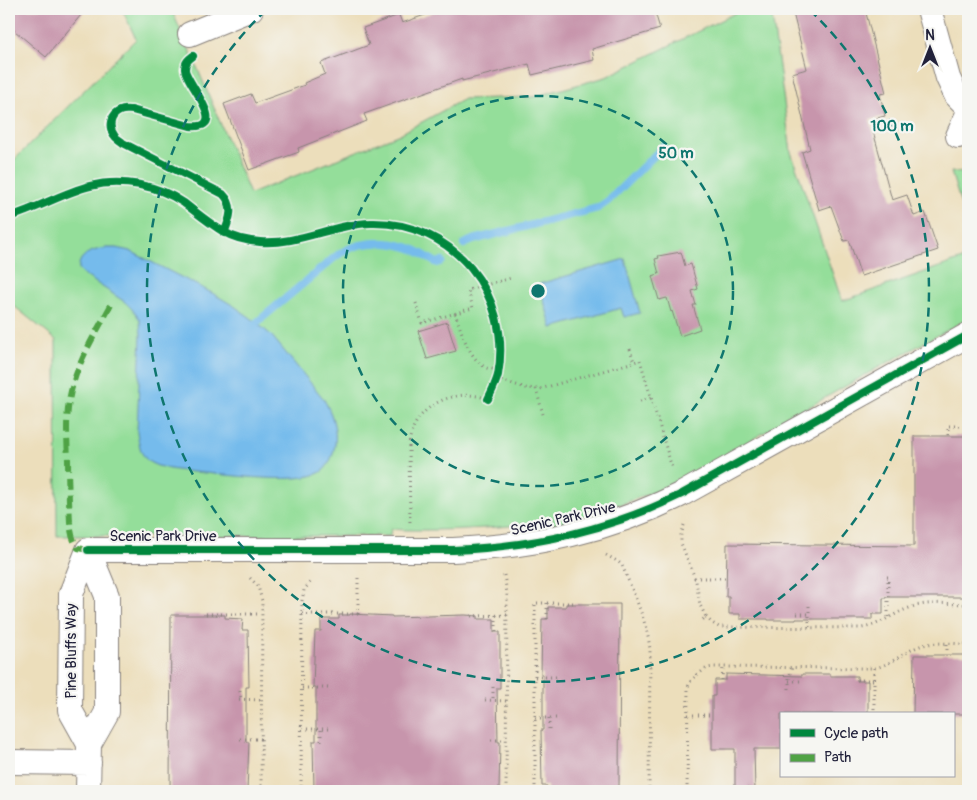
<svg xmlns="http://www.w3.org/2000/svg" width="977" height="800" viewBox="0 0 977 800" font-family="Pangolin,sans-serif">
<rect width="100%" height="100%" fill="#f6f6f2"/>
<filter id="ink" filterUnits="userSpaceOnUse"><feTurbulence type="fractalNoise" baseFrequency=".02" numOctaves="2"/><feDisplacementMap in="SourceGraphic" scale="10" xChannelSelector="R" yChannelSelector="G"/><feConvolveMatrix kernelMatrix="1 2 1 2 8 2 1 2 1" color-interpolation-filters="sRGB"/></filter>
<filter id="wash" filterUnits="userSpaceOnUse"><feTurbulence type="fractalNoise" baseFrequency=".0096" numOctaves="4" result="noise"/><feDisplacementMap in="SourceGraphic" scale="20" xChannelSelector="R" yChannelSelector="G"/><feGaussianBlur stdDeviation="1.12" result="paint"/><feColorMatrix in="noise" values="0 0 0 0 0 0 0 0 0 0 0 0 0 0 0 0 0 1.4 0 .05"/><feComposite in="paint" operator="in"/></filter>
<g filter="url(#wash)">
<rect width="100%" height="100%" fill="#ecdebb"/>
<path fill="#94de9a" stroke="#5b806a" d="M122,9H171L194,60L250,194L400,134L464,99L533,97L606,77L735,13L750,9H771L791,152L842,301L968,257V319L874,370L693,473L657,491L614,507L554,525L551,517C536,529 414,532 391,529L390,536H57L56,340L9,302V165L136,39Z
M951,172L968,173V227Z"/>
<path fill="#75bbec" stroke="#4c6e94" d="M106,248H116L130,251L212,293L234,306L251,318L271,335L323,398C332,413 337,428 335,445C333,455 329,467 321,472C301,484 238,476 215,474C198,472 165,471 151,463C140,457 139,443 137,432L141,335L140,321L137,315L131,308L125,302L86,276L79,270C77,254 94,250 106,248Z
M625,259L640,313L624,317L621,308L552,328L539,284Z"/>
<g fill="none" stroke-linecap="round" stroke-linejoin="round">
<path stroke="#75bbec" stroke-width="8" d="M464,244L473,240L598,208L608,201L663,147
M251,328L255,324L335,257C355,241 383,240 407,247C418,250 426,257 435,262L438,263L442,261"/>
</g>
<g id="blocks">
<path fill="#c795ac" d="M9,9H86L46,57L9,26Z
M442,9H654L660,29L592,49L594,60L532,75L529,64L462,81V79L364,114L367,121L298,148L299,152L249,170L224,104L251,94L255,103L305,85L304,83L325,74L321,63L369,45L363,28L399,15L402,23Z
M792,9H865L886,93L880,94L885,116L870,120L892,200L907,195L914,216L925,212L938,250L861,276L849,240L844,241L831,206L819,210L802,152L810,149L792,73L807,69Z
M681,252L685,266L691,264L698,289L692,291L696,305H693L700,329L680,336L672,311L671,312L667,298L659,300L652,276L659,274L655,259L659,258L658,256Z
M447,322L456,351L427,359L418,331Z
M914,436H968V594H967V597H886V598H883V614H872V619H796V620H768V619H740V614H729V597H726L727,544L914,546Z
M566,604H620L619,791H547V786H542L541,730H543V675H541L542,619H548V607H566Z
M350,614L392,616V617L465,615L478,616V619H494V632H500V688H497L498,742H500L499,791H314L313,741H316V687H313L315,631H321V619H339V615H350Z
M171,615H225V618L243,619L242,630H248L249,687H246V742H249L247,791H170Z
M914,655H967V658H968V714H913Z
M726,674L802,676V674H830V676H857V681H868V714H781V749H754L755,791H735V749H712V696H715V680H726Z"/>
</g>
</g>
<g filter="url(#ink)">
<use href="#blocks" fill-opacity="0" stroke="#87807b" stroke-width="1"/>
<g fill="none" stroke-linecap="round" stroke-linejoin="round">
<g stroke="#87807b" stroke-width="26">
<path id="street" d="M929,9L948,78L956,95L968,107
M190,34L251,9
M958,136L968,114
M88,550H453C536,546 607,531 682,494L968,335
M88,550L71,594L70,710L89,744L88,791
M88,550L107,596V712L89,744
M9,762L89,763"/>
</g>
<path stroke="#87807b" stroke-width="3" stroke-dasharray="1 4" stroke-linecap="butt" d="M189,59C186,62 184,66 185,70C186,83 231,130 190,126L132,110C128,110 124,109 120,111C110,115 108,127 114,135C116,139 120,140 123,143L223,194C235,206 230,219 224,233
M9,217C37,209 62,193 90,186C121,178 158,185 184,203C197,213 210,224 224,232C234,238 248,241 260,242C298,245 333,224 371,223C453,221 513,295 498,375C496,383 492,391 488,399C454,386 411,407 409,446L410,526
M416,303L422,323L473,308L468,290L511,278
M455,313C461,330 469,360 487,368C490,369 495,369 499,370
M630,349L634,362L640,360L672,468
M497,379L526,388L540,389L634,362
M536,389L543,414
M640,401L651,398
M948,435V426H968
M684,525L681,535V543L696,581L700,605L706,617L701,621
M606,555L617,561L622,565C633,593 647,620 650,650L649,791
M504,575L507,593L506,791
M887,577H888V618
M250,578L258,586L262,601L261,791
M694,578H725
M547,603V619
M809,606V627
M206,614H261
M302,614H358
M358,614V575
M797,614H809
M496,615V632
M471,616L507,615
M706,617L712,623L719,627L861,628C879,626 892,614 909,608C927,601 949,604 968,604
M947,644V653
M874,668V714
M697,675L707,668L714,667L874,668C891,665 904,652 920,646C935,641 953,644 968,644
M535,677H556
M722,680L723,667
M857,680H874
M789,681H802
M493,687V701
M302,688H329
M789,689V678L792,667
M240,691L241,699
M234,699L261,700
M485,700L506,701
M688,715H711
M535,718H556
M549,718V730
M302,729H329
M240,739H261
M491,740H506
M321,741V729
M301,791L302,601L304,590L312,580
M535,791V603H573V604
M687,791L688,687L690,682L697,675L694,670
M746,791L747,786"/>
<use href="#street" stroke="#fff" stroke-width="24"/>
<path stroke="#50a245" stroke-width="6" stroke-dasharray="12 6" stroke-linecap="butt" d="M88,550L78,548C72,540 71,531 70,522C69,501 68,481 68,460C67,435 65,409 73,384C81,356 97,331 111,305"/>
<g stroke="#f6f6f2" stroke-width="11">
<path id="cycleway" d="M193,56C189,59 185,62 185,69C185,82 232,130 190,126L132,110C128,110 124,109 120,111C110,115 108,127 114,135C116,139 120,140 123,143L223,194C235,206 230,219 224,233
M9,217C37,209 62,193 90,186C121,178 158,185 184,203C197,213 210,224 224,232C234,238 248,241 260,242C298,245 333,224 371,223C453,221 513,295 498,375C496,383 492,391 488,399
M88,550H453C536,546 607,531 682,494L968,335"/>
</g>
<use href="#cycleway" stroke="#00873e" stroke-width="8"/>
</g>
</g>
<g fill="none" stroke="#0f766e" stroke-width="2.5" stroke-dasharray="9 6">
<circle cx="538" cy="291" r="195"/>
<path d="M810 10A391 391 0 1 1 266 10"/>
</g>
<g text-anchor="middle" dominant-baseline="central" stroke-width="4.5" stroke-linejoin="round" paint-order="stroke">
<g font-size="15" fill="#22223b" stroke="#f6f6f2">
<text transform="translate(563 519) rotate(-13)">Scenic Park Drive</text>
<text x="163" y="536">Scenic Park Drive</text>
<text transform="translate(71 651) rotate(-90)">Pine Bluffs Way</text>
</g>
</g>
<circle cx="538" cy="291" r="8" fill="#0f766e" stroke="#f6f6f2" stroke-width="2.5"/>
<g font-size="15" text-anchor="middle" font-weight="bold" fill="#0f766e" stroke="#f6f6f2" stroke-width="4.5" stroke-linejoin="round" paint-order="stroke">
<text x="892" y="131">100 m</text>
<text x="676" y="158">50 m</text>
</g>
<rect width="977" height="800" fill="none" stroke="#f6f6f2" stroke-width="30"/>
<rect x="780" y="712" width="175" height="65" fill="#f6f6f2" stroke="#a1a1a9"/>
<rect x="790" y="729" width="25" height="8" fill="#00873e" stroke="#a1a1a9"/>
<text x="824" y="738" font-size="15" fill="#22223b">Cycle path</text>
<rect x="790" y="754" width="25" height="8" fill="#50a245" stroke="#a1a1a9"/>
<text x="824" y="762" font-size="15" fill="#22223b">Path</text>
<g transform="translate(930 48)" stroke="#f6f6f2" stroke-width="4" paint-order="stroke">
<path d="M0-4L9 19L0 12L-9 19Z" fill="#22223b"/>
<text y="-8" font-size="14" font-weight="bold" text-anchor="middle" fill="#22223b">N</text>
</g>
</svg>
